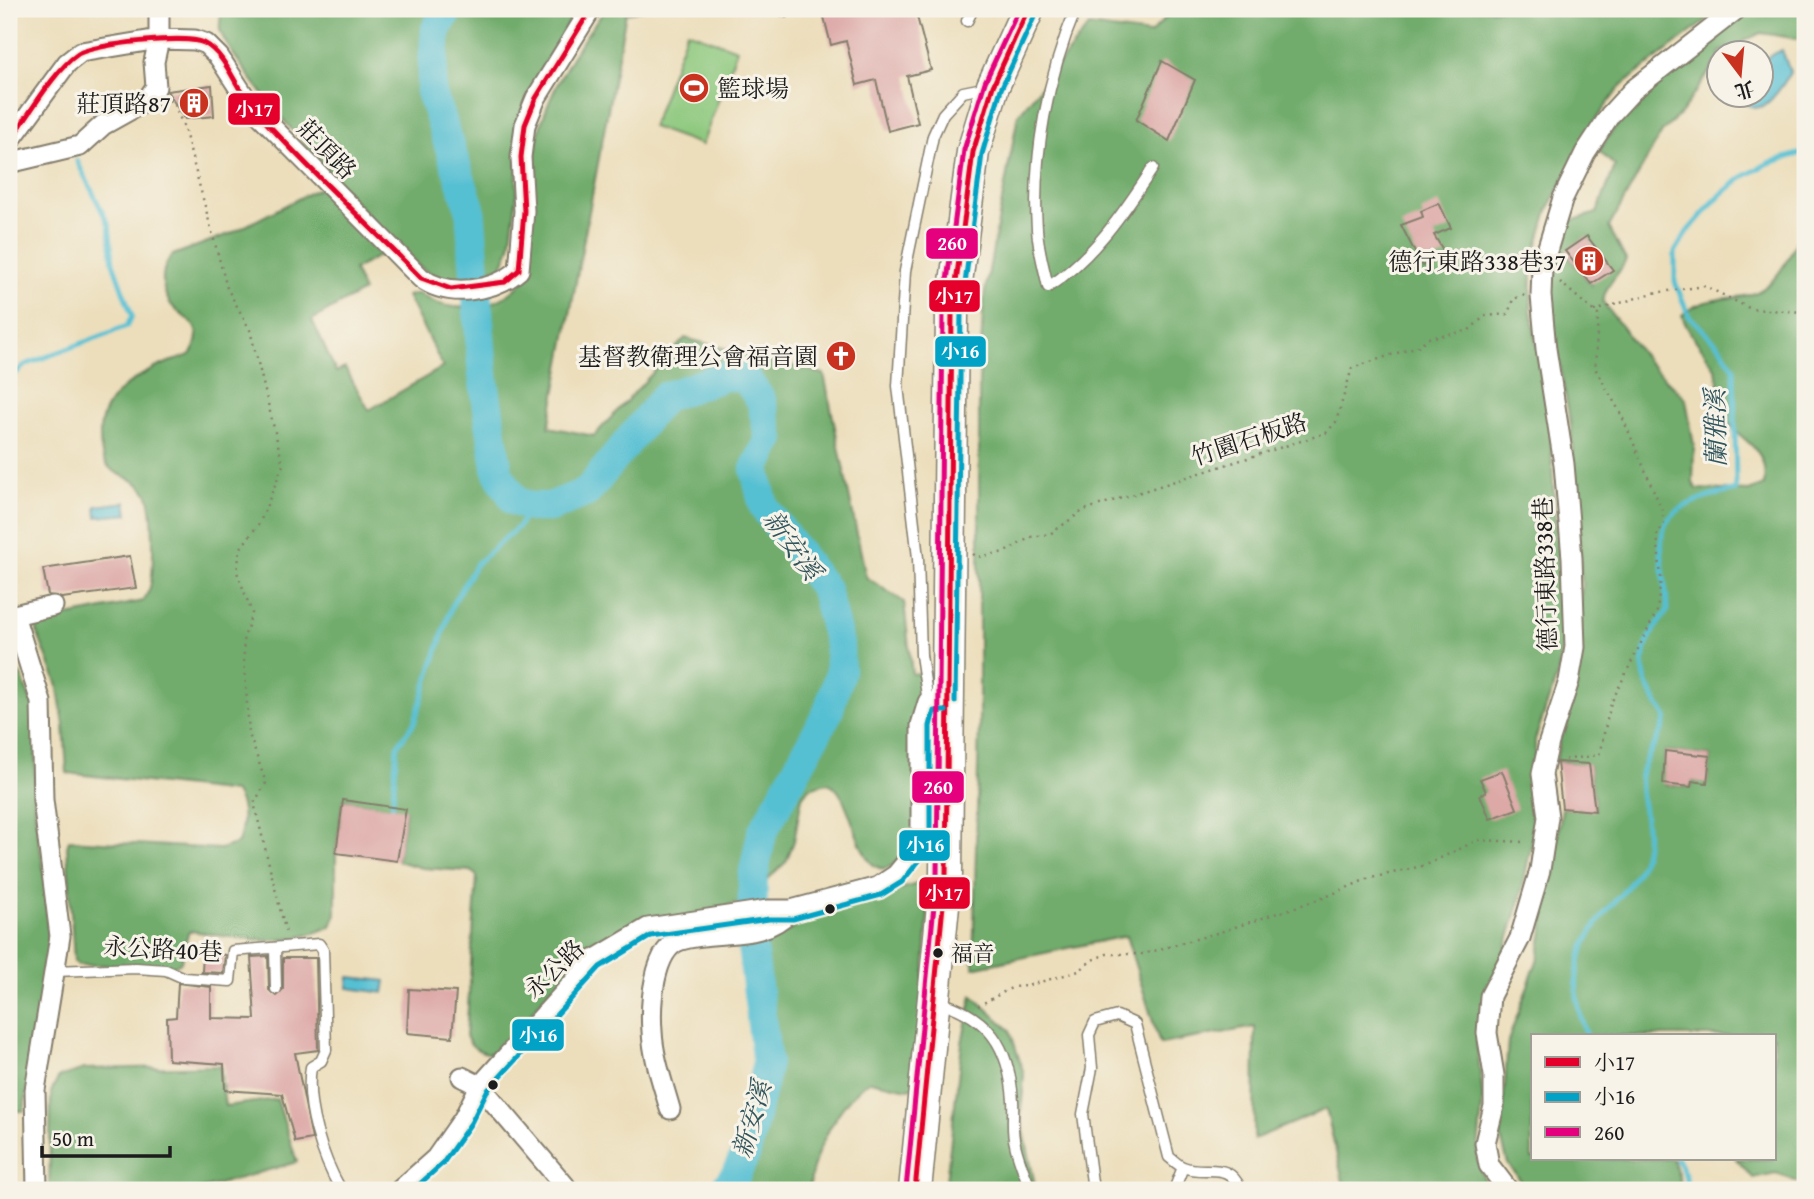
<svg xmlns="http://www.w3.org/2000/svg" width="1814" height="1199" viewBox="0 0 1814 1199" font-family="'Gentium Book Plus','Noto Serif TC',serif">
<rect width="100%" height="100%" fill="#f7f3e8"/>
<filter id="ink" filterUnits="userSpaceOnUse"><feTurbulence type="fractalNoise" baseFrequency=".0143" numOctaves="2"/><feDisplacementMap in="SourceGraphic" scale="14" xChannelSelector="R" yChannelSelector="G"/><feConvolveMatrix kernelMatrix="1 2 1 2 8 2 1 2 1" color-interpolation-filters="sRGB"/></filter>
<filter id="wash" filterUnits="userSpaceOnUse"><feTurbulence type="fractalNoise" baseFrequency=".00686" numOctaves="4" result="noise"/><feDisplacementMap in="SourceGraphic" scale="28" xChannelSelector="R" yChannelSelector="G"/><feGaussianBlur stdDeviation="1.57" result="paint"/><feColorMatrix in="noise" values="0 0 0 0 0 0 0 0 0 0 0 0 0 0 0 0 0 1.4 0 .05"/><feComposite in="paint" operator="in"/></filter>
<g filter="url(#wash)">
<rect width="100%" height="100%" fill="#ecdebb"/>
<path fill="#8cc87d" stroke="#54724c" stroke-width="2" d="M687,31L737,49L702,145L652,127Z"/>
<path fill="#71ac6c" stroke="#466444" stroke-width="2" fill-rule="evenodd" d="M222,9H576L533,84L517,123V194L510,247L501,270C481,279 455,285 434,276C403,264 229,64 220,30C219,24 221,15 222,9Z
M606,9H644L626,13L549,427L594,436L685,338L824,374L866,577L904,602L912,674L932,672L936,698L923,701C922,732 920,762 919,792C918,804 920,819 917,830C915,839 900,860 893,865C856,888 855,788 827,783L809,788L802,797L794,841L786,862L746,900L605,943L553,987L497,1053C484,1055 471,1049 466,1036L477,876L471,871L422,868L397,861L406,810L343,800L336,853V914L331,926C284,949 240,939 192,931L188,933L181,962L176,965H78L74,961L67,847L69,840L220,849L238,843C243,827 246,805 234,792L67,773L64,725L57,683L37,632V626L42,621L143,601C145,597 149,592 150,587C154,572 155,504 146,492C131,469 99,484 100,434C100,396 137,375 169,362C175,360 184,358 189,355C194,351 197,341 197,335C196,320 177,315 170,303C160,288 160,266 173,255L232,233L317,189L323,188L382,254L354,270L363,291L312,320L336,372L345,368L369,410L443,367L407,296L419,293C449,318 510,310 527,273C531,230 529,159 542,121C555,82 580,41 606,9Z
M1174,9H1721L1621,86L1594,122L1548,210L1532,265L1531,309L1550,429L1562,642L1558,673L1535,740L1536,823L1519,904L1477,1044L1483,1098L1477,1158L1487,1188L1481,1190H1345L1326,1109L1254,1139L1255,1027L1160,1044L1126,936L973,968L979,726V382L984,297L1018,115L1089,26L1150,34Z
M1750,9H1797L1805,17V40L1761,33L1720,52L1719,58L1681,113L1662,132L1609,227L1626,260C1618,277 1605,284 1603,302L1648,362L1686,399L1694,446L1693,483L1697,489L1749,491L1764,485C1769,443 1740,445 1722,414C1715,403 1721,384 1716,371C1707,350 1688,337 1682,315C1702,298 1720,300 1744,296C1778,291 1793,249 1805,222V1185L1776,1173L1753,1178L1736,1159H1774V1036H1532V1159H1673L1683,1190H1528L1508,1164L1501,1138L1508,1041L1539,955L1562,808L1595,810L1589,765L1556,761L1582,587L1571,426L1548,298L1555,245L1570,221L1597,213L1615,166L1599,151L1635,97ZM1587,237L1591,284L1565,252ZM1665,751L1710,756L1707,782L1692,781L1691,787L1664,784Z
M9,662L21,675L37,717L34,805L46,886L49,970L37,1012L24,1111H9Z
M924,882L930,883L917,1086L908,1089L870,1081C841,1098 810,1157 810,1190H733L743,1182L756,1145L776,1047L768,1008L764,948C790,921 885,893 924,882Z
M972,995L1010,1030L1024,1074L1021,1116L1036,1190H945L962,1043Z
M220,1066L225,1106L277,1099L297,1162L198,1190H49L51,1092L59,1077L84,1069Z"/>
<path fill="#56c0d3" stroke="#396e78" stroke-width="2" d="M1782,50L1790,72C1786,81 1770,105 1760,107C1754,108 1748,105 1743,103L1737,95L1762,94V60Z
M126,502L128,514L97,517L96,506Z
M349,977L386,981L384,993L348,988Z"/>
<g fill="none" stroke-linecap="round" stroke-linejoin="round">
<path stroke="#56c0d3" stroke-width="5" d="M9,379L25,365L127,326L132,316L113,263L109,225L77,161
M392,811L397,746L414,723L452,605L476,564L519,526L531,507
M1587,1036C1568,987 1574,949 1609,908C1623,892 1639,876 1644,855C1652,827 1638,802 1641,775C1643,757 1662,740 1666,717C1635,672 1635,653 1668,610C1659,530 1644,510 1736,490L1734,368L1720,347L1689,316L1675,282V252L1687,232L1716,199L1741,178L1769,163L1805,152
M1677,1159L1686,1177L1687,1190"/>
<path stroke="#56c0d3" stroke-width="30" d="M449,9L436,29L431,91L470,208L483,375L498,473L515,501L531,507H550L587,492L664,397L728,375L746,379L761,400L770,439L755,469L764,507L825,589L839,644L840,672L828,712L762,833L753,877L752,946L767,1063L746,1153L735,1176L723,1190"/>
</g>
<g id="blocks">
<path fill="#dda9a7" d="M822,9H915L931,70L907,76L918,123L888,131L876,80L857,85L846,41L831,45Z
M1162,61L1195,80L1169,141L1136,120Z
M212,85L214,116L185,119L167,91Z
M1439,203L1451,228L1434,235L1446,255L1422,266L1401,225L1423,217L1421,211Z
M1587,236L1613,270L1591,284L1565,251Z
M130,556L136,588L62,598L48,595L43,569Z
M1665,751L1710,756L1707,783L1692,781L1691,787L1663,784Z
M1557,762L1589,764L1595,811L1562,808Z
M1502,771L1517,809L1490,819L1480,795L1486,792L1480,779Z
M343,800L406,809L397,861L336,853Z
M203,953L225,955L223,973L202,972Z
M268,956L269,990L276,996L283,989V958H316L318,1050L295,1053L312,1139L295,1142L282,1094L225,1090L224,1064L168,1060L167,1018L176,1017L178,983L211,987V1018L255,1019L251,957Z
M409,989L456,992L452,1037L407,1033Z"/>
</g>
</g>
<g filter="url(#ink)">
<use href="#blocks" fill-opacity="0" stroke="#847d6c" stroke-width="2"/>
<g fill="none" stroke-linecap="round" stroke-linejoin="round">
<g stroke="#847d6c" stroke-width="13">
<path id="lane" d="M783,9L785,12
M1076,9C1048,75 1032,157 1037,229C1038,248 1044,268 1048,287C1093,258 1124,212 1153,168
M967,21L973,9
M928,702L921,655L918,558L898,386L905,271L933,136L943,114L963,92L988,87
M275,950L276,989
M55,971L136,968L166,970L184,978L230,981L233,951L319,944L323,950L326,1050L321,1061L311,1067C305,1105 322,1157 341,1190
M936,1001C989,1016 1009,1046 1013,1100C1014,1114 1011,1130 1015,1144C1018,1159 1025,1175 1031,1190
M1093,1190L1083,1114L1092,1068L1089,1035L1095,1022L1117,1016L1135,1024L1169,1157C1173,1160 1178,1165 1183,1167C1206,1176 1228,1159 1241,1190
M1174,1190L1183,1167"/>
</g>
<g stroke="#847d6c" stroke-width="23">
<path id="street" d="M9,142L67,63L81,52L159,39L195,40L206,44L219,57L250,105L421,278C448,298 494,292 519,270L524,211L521,157L525,125L536,98L591,9
M9,154L17,161L80,146L103,125L146,101L156,87L154,62L159,39V9
M462,1077L480,1086L565,1186
M670,1109C663,1084 653,1057 652,1031C650,1006 653,948 681,940C719,929 762,942 791,910
M37,1190L35,1090L60,936L43,800L41,702L14,615L53,606
M400,1190L436,1158L464,1118L480,1086L594,960L648,928L768,910H791L878,887L896,875L910,858L921,831V725L928,702H946
M1508,1190L1489,1165L1485,1143L1494,1106V1075L1487,1033L1490,996L1520,938L1540,870L1548,817L1542,774L1549,742L1569,681L1575,647L1572,558L1564,464L1546,349L1541,296L1542,267L1563,198L1585,153L1610,115L1633,90L1737,9"/>
</g>
<g stroke="#847d6c" stroke-width="35">
<path id="primary" d="M915,1190L946,875L952,313L973,152L993,86L1028,9"/>
</g>
<path stroke="#847d6c" stroke-width="2.5" stroke-dasharray="2 5" stroke-linecap="butt" d="M169,100L175,106L184,128L227,288L250,330L283,465L260,522L240,549L237,572L252,613L243,641L249,734L266,783L254,803L286,933
M1560,282L1598,315L1595,368L1621,414L1662,510L1664,524L1657,534L1661,578L1657,611L1611,703L1599,755L1563,760
M1594,311L1653,293L1705,286L1751,309L1805,312
M973,554L977,557L1005,552L1031,537L1050,534L1084,510L1326,433L1336,422L1352,368L1418,346L1428,338L1468,331L1485,316L1508,314L1513,299L1525,295
M978,1006L1013,987L1026,986L1079,971L1092,960L1107,954H1143L1217,933L1323,898L1367,879L1426,865L1478,840L1524,842"/>
<use href="#lane" stroke="#fff" stroke-width="10"/>
<use href="#street" stroke="#fff" stroke-width="19"/>
<use href="#primary" stroke="#fff" stroke-width="32"/>
<g stroke="#f7f3e8" stroke-width="10">
<path id="bus-1" d="M9,142C28,117 53,71 78,54C94,44 187,34 204,43C227,55 235,88 252,107C305,166 365,221 421,278L451,289L505,282
M505,282L519,270L524,211L521,157L525,125L536,98L591,9
M915,1190L946,875L952,313L973,152L993,86L1028,9"/>
</g>
<g stroke="#f7f3e8" stroke-width="10">
<path id="bus-2" d="M955,702L961,314L982,154L1001,89L1036,13
M413,1190L443,1163L471,1123L487,1091L600,967L651,936L769,919H793L881,895L902,882L918,862L930,833V726L934,711H946"/>
</g>
<g stroke="#f7f3e8" stroke-width="10">
<path id="bus-3" d="M906,1189L937,875L943,312L964,150L985,82L1019,9"/>
</g>
<use href="#bus-1" stroke="#e4002b" stroke-width="5"/>
<use href="#bus-2" stroke="#01a2c5" stroke-width="5"/>
<use href="#bus-3" stroke="#e5007d" stroke-width="5"/>
</g>
</g>
<defs>
<g id="stadium-disc" transform="scale(1.575)"><circle r="9.5" fill="#c8321e" stroke="#f7f3e8"/><path d="M0-5a6.5 5 0 1 0 0 10a6.5 5 0 1 0 0-10ZM-3.5-1.8h7v3.6h-7Z" fill="#fff"/></g>
<g id="building-disc" transform="scale(1.575)"><circle r="9.5" fill="#c8321e" stroke="#f7f3e8"/><path d="M-4-6H4V6H1V3H-1V6H-4ZM-2.5-4.3h1.7v1.8h-1.7ZM.8-4.3h1.7v1.8H.8ZM-2.5-1h1.7V.8h-1.7ZM.8-1h1.7V.8H.8Z" fill="#fff"/></g>
<g id="church-disc" transform="scale(1.575)"><circle r="9.5" fill="#c8321e" stroke="#f7f3e8"/><path d="M-1.2-6h2.4v3.5h3.3v2.4h-3.3V6h-2.4V-.1h-3.3v-2.4h3.3Z" fill="#fff"/></g>
</defs>
<g fill-rule="evenodd">
<use href="#stadium-disc" x="694" y="88"/>
<use href="#building-disc" x="194" y="103"/>
<use href="#building-disc" x="1589" y="261"/>
<use href="#church-disc" x="841" y="356"/>
</g>
<g fill="#1c1c1c" stroke="#f7f3e8" stroke-width="2.5">
<circle cx="830" cy="909" r="6"/>
<circle cx="938" cy="953" r="6"/>
<circle cx="493" cy="1085" r="6"/>
</g>
<g text-anchor="middle" dominant-baseline="central" stroke-width="6" stroke-linejoin="round" paint-order="stroke">
<g font-size="22" fill="#1c1c1c" stroke="#f7f3e8" text-anchor="start">
<text x="951" y="953">福音</text>
</g>
<g font-size="24" fill="#1c1c1c" stroke="#f7f3e8" text-anchor="end">
<text x="717" y="88" text-anchor="start">籃球場</text>
<text x="171" y="103">莊頂路87</text>
<text x="1566" y="261">德行東路338巷37</text>
<text x="818" y="356">基督教衛理公會福音園</text>
</g>
<g font-size="24" fill="#1c1c1c" stroke="#f7f3e8">
<text transform="translate(327 149) rotate(46)">莊頂路</text>
<text transform="translate(1249 439) rotate(-18)">竹園石板路</text>
<text transform="translate(1545 574) rotate(-92)">德行東路338巷</text>
<text transform="translate(163 949) rotate(3)">永公路40巷</text>
<text transform="translate(554 969) rotate(-44)">永公路</text>
</g>
<g font-size="26" font-style="italic" fill="#30555c" stroke="#f7f3e8">
<text transform="translate(1715 428) rotate(-91)">蘭雅溪</text>
<text transform="translate(793 545) rotate(54)">新安溪</text>
<text transform="translate(751 1119) rotate(-74)">新安溪</text>
</g>
</g>
<g stroke="#f7f3e8" stroke-width="2.5">
<rect x="227" y="92" width="54" height="34" rx="7" fill="#e4002b"/>
<rect x="925" y="227" width="54" height="33" rx="7" fill="#e5007d"/>
<rect x="928" y="279" width="53" height="34" rx="7" fill="#e4002b"/>
<rect x="934" y="335" width="53" height="33" rx="7" fill="#01a2c5"/>
<rect x="911" y="770" width="54" height="34" rx="7" fill="#e5007d"/>
<rect x="898" y="829" width="53" height="33" rx="7" fill="#01a2c5"/>
<rect x="918" y="876" width="53" height="34" rx="7" fill="#e4002b"/>
<rect x="511" y="1018" width="54" height="34" rx="7" fill="#01a2c5"/>
</g>
<g font-size="19" text-anchor="middle" font-weight="bold" fill="#fff">
<text x="254" y="116">小17</text>
<text x="952" y="250">260</text>
<text x="954" y="303">小17</text>
<text x="960" y="358">小16</text>
<text x="938" y="794">260</text>
<text x="925" y="852">小16</text>
<text x="944" y="900">小17</text>
<text x="538" y="1042">小16</text>
</g>
<rect width="1814" height="1199" fill="none" stroke="#f7f3e8" stroke-width="35"/>
<rect x="1531" y="1034" width="245" height="126" fill="#f7f3e8" stroke="#9f9d96" stroke-width="2"/>
<rect x="1545" y="1057" width="35" height="10" fill="#e4002b" stroke="#9f9d96" stroke-width="2"/>
<text x="1594" y="1070" font-size="21" fill="#1c1c1c">小17</text>
<rect x="1545" y="1092" width="35" height="10" fill="#01a2c5" stroke="#9f9d96" stroke-width="2"/>
<text x="1594" y="1104" font-size="21" fill="#1c1c1c">小16</text>
<rect x="1545" y="1127" width="35" height="10" fill="#e5007d" stroke="#9f9d96" stroke-width="2"/>
<text x="1594" y="1140" font-size="21" fill="#1c1c1c">260</text>
<g transform="translate(1740 74) rotate(164)"><circle r="33" fill="#f7f3e8" stroke="#9f9d96" stroke-width="2"/>
<path d="M0-5L12 26L0 18L-12 26Z" fill="#c8321e"/>
<text y="-10" font-size="19" font-weight="bold" text-anchor="middle" fill="#1c1c1c">北</text>
</g>
<path d="M42 1146v10h128v-10" fill="none" stroke="#1c1c1c" stroke-width="3.5"/>
<text x="52" y="1146" font-size="21" fill="#1c1c1c" stroke="#f7f3e8" stroke-width="5" paint-order="stroke">50 m</text>
</svg>
